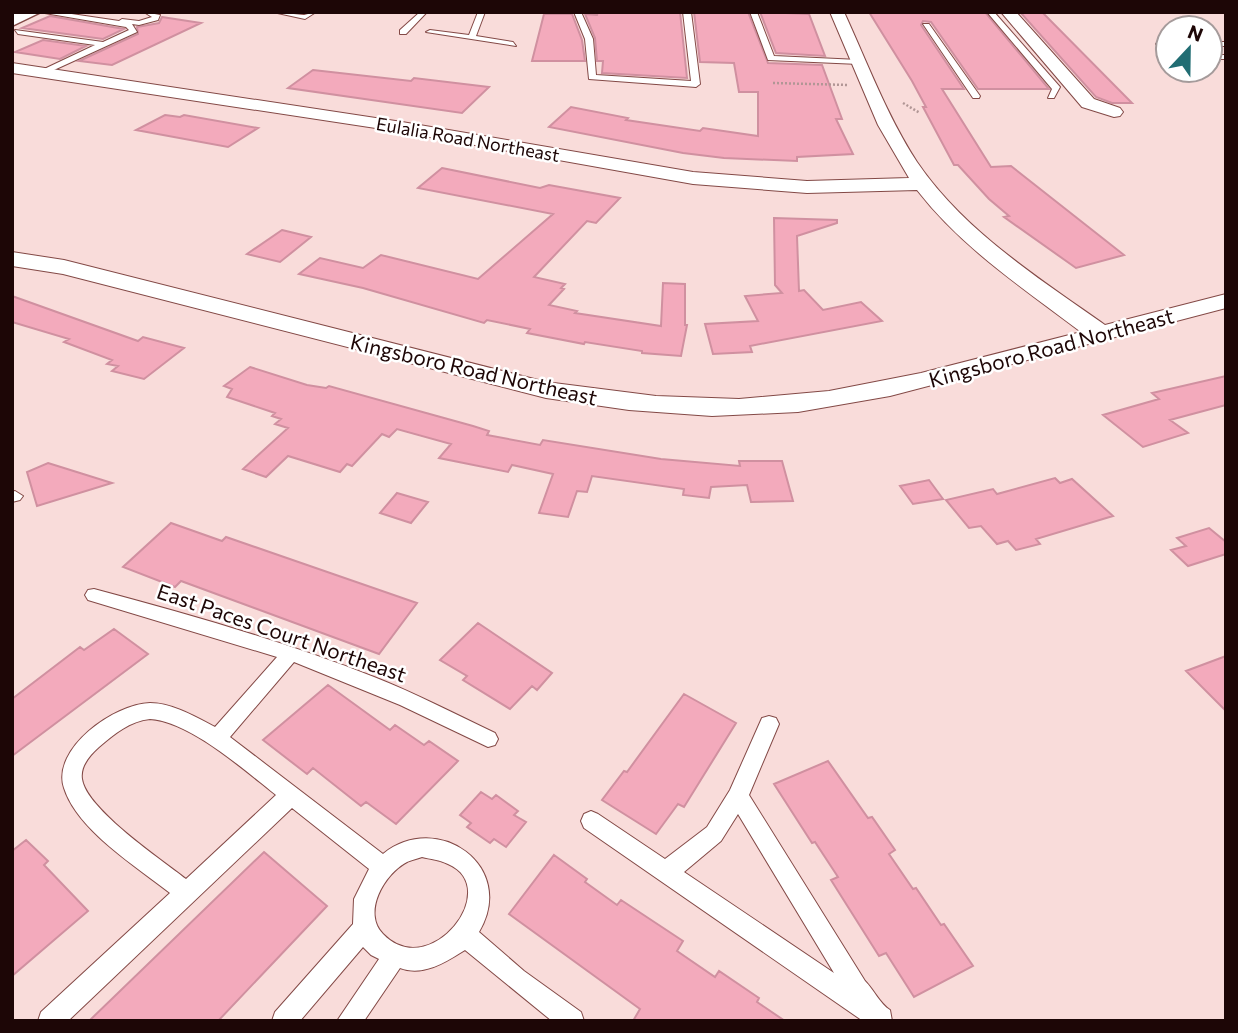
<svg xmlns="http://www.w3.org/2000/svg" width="1238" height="1033" viewBox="0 0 1238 1033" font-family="Commissioner,sans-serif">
<rect width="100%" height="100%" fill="#f9dcda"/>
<path fill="#f3aabc" stroke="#d090a0" stroke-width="2" d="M598,12H680L687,78L602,73L603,61H597L595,38L585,14L597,15Z
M694,12H748L768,63L822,65L842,119H836L853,154L797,157V161L724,158L683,153L549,127L571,107L628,118L626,120L700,131L703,128L758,136V92H739L734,63L700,62Z
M760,12L809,14L825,56L776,53Z
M869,12H985L1049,89H978L931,22L923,21L921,25L964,89H942L991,167L1011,166L1124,255L1076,268L1004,217L1009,216L989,199L958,165H954L923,107H926L912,81Z
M1020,12H1042L1132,103H1112L1096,97Z
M544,14H572L582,40L585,61H532Z
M50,16L124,29L103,39L22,28Z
M162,17L201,23L112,65L79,61L138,34L137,27L159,23Z
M43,40L86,46L60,59L15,52Z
M313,70L411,81L414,78L489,87L462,113L288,88Z
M165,115L180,117L184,115L258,128L228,147L136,130Z
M442,168L540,188L549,185L620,198L596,223L587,221L534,277L565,284L561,288L564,289L549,305L577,311L575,313L661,326L663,283L685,284V325H687L681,356L642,353V351L585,342L584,344L527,333L530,329L487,320L484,323L363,288L299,274L320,258L363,268L381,255L478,279L553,214L418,188Z
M774,218L837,220V223L797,236L799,291L804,290L823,310L861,302L882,321L750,346L752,352L713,354L705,324L758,321L745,296L782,293L775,285Z
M282,230L311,237L280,262L247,254Z
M12,296L138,341L143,337L184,348L144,379L112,371L118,366L107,364L112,360L64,342L69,339L12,322Z
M250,367L307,385L326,388L329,386L473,426L489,431L487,435L540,445L543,440L661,459L740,466L739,461H782L793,501L751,502L747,485L711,487L709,498L683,495L684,489L592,476L587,492L577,491L568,517L539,513L553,474L512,465L508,472L439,458L451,444L397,429L389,437L382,434L352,466L347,464L340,472L288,456L266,477L243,469L288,428L275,424L281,419L272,416L275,413L227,397L232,389L224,386Z
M1226,376V405L1170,420L1188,433L1143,447L1103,415L1159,399L1152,393Z
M48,463L112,483L37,506L27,472Z
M1055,478L1060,483L1072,479L1113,516L1036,539L1040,544L1016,550L1008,541L997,544L981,526L969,528L946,500L993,489L997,494Z
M929,480L943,499L913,504L900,486Z
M397,493L428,502L411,523L380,513Z
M171,523L222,541L226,537L417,603L379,654L181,581L175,587L123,567Z
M1209,528L1226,542V554L1188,566L1171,550L1186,546L1177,538Z
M478,623L552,673L537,690L532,686L510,709L463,680L467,676L440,660Z
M114,629L148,654L12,756V699L80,647L84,650Z
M1226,656V711L1186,671Z
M328,685L390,730L395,725L424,745L429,741L458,761L396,824L366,802L361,806L313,768L307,774L263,740Z
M684,694L736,723L684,807L678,804L656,834L602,800L624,771L627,772Z
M828,761L868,818L872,817L895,850L889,854L913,889L916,888L941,925L944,924L973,966L914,997L886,953L879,956L831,880L838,877L815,842L812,843L774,784Z
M481,792L492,799L496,795L518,811L514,815L526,822L506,847L494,839L490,843L467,827L471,823L460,815Z
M26,840L48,861L44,865L88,911L12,976V851Z
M264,852L327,906L218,1021H89Z
M554,855L587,879L585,882L617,905L621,900L683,941L677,951L715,977L719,971L759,998L757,1002L785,1021H633L640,1009L509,914Z"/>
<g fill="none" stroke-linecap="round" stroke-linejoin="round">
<g stroke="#834946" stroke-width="2">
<path id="lane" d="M39,12H58L119,21L122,19L139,21L152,17L144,12L160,15L158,20L139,25L132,24L137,32L43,75L39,73L40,71L95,45L18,34L15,30L103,42L129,30L126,27Z
M273,12L304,15L316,12L305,19Z
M420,12H427L406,34H400V30Z
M478,12H485L476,36L513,42L516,46L426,32L430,30L469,35Z
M574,12H581L593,39L596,75L691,81L683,12H691L700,84L696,87L683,86L589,79L585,39Z
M750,12H757L774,56L859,60L863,62L859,64L768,60Z
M987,12H994L1060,87L1054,98H1048L1052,89Z
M923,24H929L980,96L979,98H973Z
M1160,42H1168V54L1156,44Z
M1210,42H1226V46H1210Z
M1210,55H1226V59H1210Z
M15,491L23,496L20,500L12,502V492Z
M94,589C188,614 283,641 374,677C415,693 455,714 495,733L498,739L495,745L488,747L400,705L294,662L230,737L383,854C437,810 518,866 479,932L524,971L581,1012L584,1021H552L465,950C446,962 423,977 400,968L364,1021H337L379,959L371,955L363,947L300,1021H272L275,1012L353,924L354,899L369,869L292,808L68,1021H38L41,1012L170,893C137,867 77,830 64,788C51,749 114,704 150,703C172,703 196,717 215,727L277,657L88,600L85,595L88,590ZM150,719C191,722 244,770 276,795L186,879C162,860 86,809 82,779C80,766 90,755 99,747C114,734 130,721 150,719ZM422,857C430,859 440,860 448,864C504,888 430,983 383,934C362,913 384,874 407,862C411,860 417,859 422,857Z
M769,716L776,718L779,724L749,795L865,981C874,990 880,1004 890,1010L892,1021H863L584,828L581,821L584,814L591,811L598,814L665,859L707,827L730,790L762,718ZM738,814L834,973L684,872L721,841Z"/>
</g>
<g stroke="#834946" stroke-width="2">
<path id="street" d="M830,12H844C867,62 887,116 917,162C963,230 1037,277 1105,325L1226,294V308L890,396L798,412L712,416L629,410L546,398L63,274L12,266V252L64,260L546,382L656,396L739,399L829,391L921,373L1081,332C1023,288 962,248 917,190L807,193L693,184L402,132L12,73V63L402,122L693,172L807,181L909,178L878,125Z
M1001,12H1016L1094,99L1120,108L1123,112L1120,116L1114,117L1082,107Z"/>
</g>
<g stroke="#834946" stroke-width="3">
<path id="secondary" d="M17,12H41L12,26V14Z"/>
</g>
<path stroke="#b19695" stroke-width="2.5" stroke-dasharray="2 2" stroke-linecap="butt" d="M773,83L849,85
M903,103L920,113"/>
<use href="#lane" fill="#fff" fill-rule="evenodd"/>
<use href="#street" fill="#fff" fill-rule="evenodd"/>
<use href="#secondary" fill="#fff" fill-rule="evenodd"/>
</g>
<g text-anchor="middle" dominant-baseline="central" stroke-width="5" stroke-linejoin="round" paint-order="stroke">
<g font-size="18" fill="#1d0606" stroke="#fff">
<text transform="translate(468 139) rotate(10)">Eulalia Road Northeast</text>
</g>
<g font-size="21" fill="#1d0606" stroke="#fff">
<text transform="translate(1051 347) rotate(-15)">Kingsboro Road Northeast</text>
<text transform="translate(474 369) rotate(13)">Kingsboro Road Northeast</text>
<text transform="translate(282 632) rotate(19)">East Paces Court Northeast</text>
</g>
</g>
<rect width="1238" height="1033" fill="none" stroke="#1d0606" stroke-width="28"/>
<g transform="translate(1189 49) rotate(22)"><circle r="33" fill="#ffffff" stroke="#a59b9b" stroke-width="2"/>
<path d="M0-5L12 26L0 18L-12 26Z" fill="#216d73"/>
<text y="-10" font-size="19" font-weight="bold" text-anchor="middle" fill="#1d0606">N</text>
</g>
</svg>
